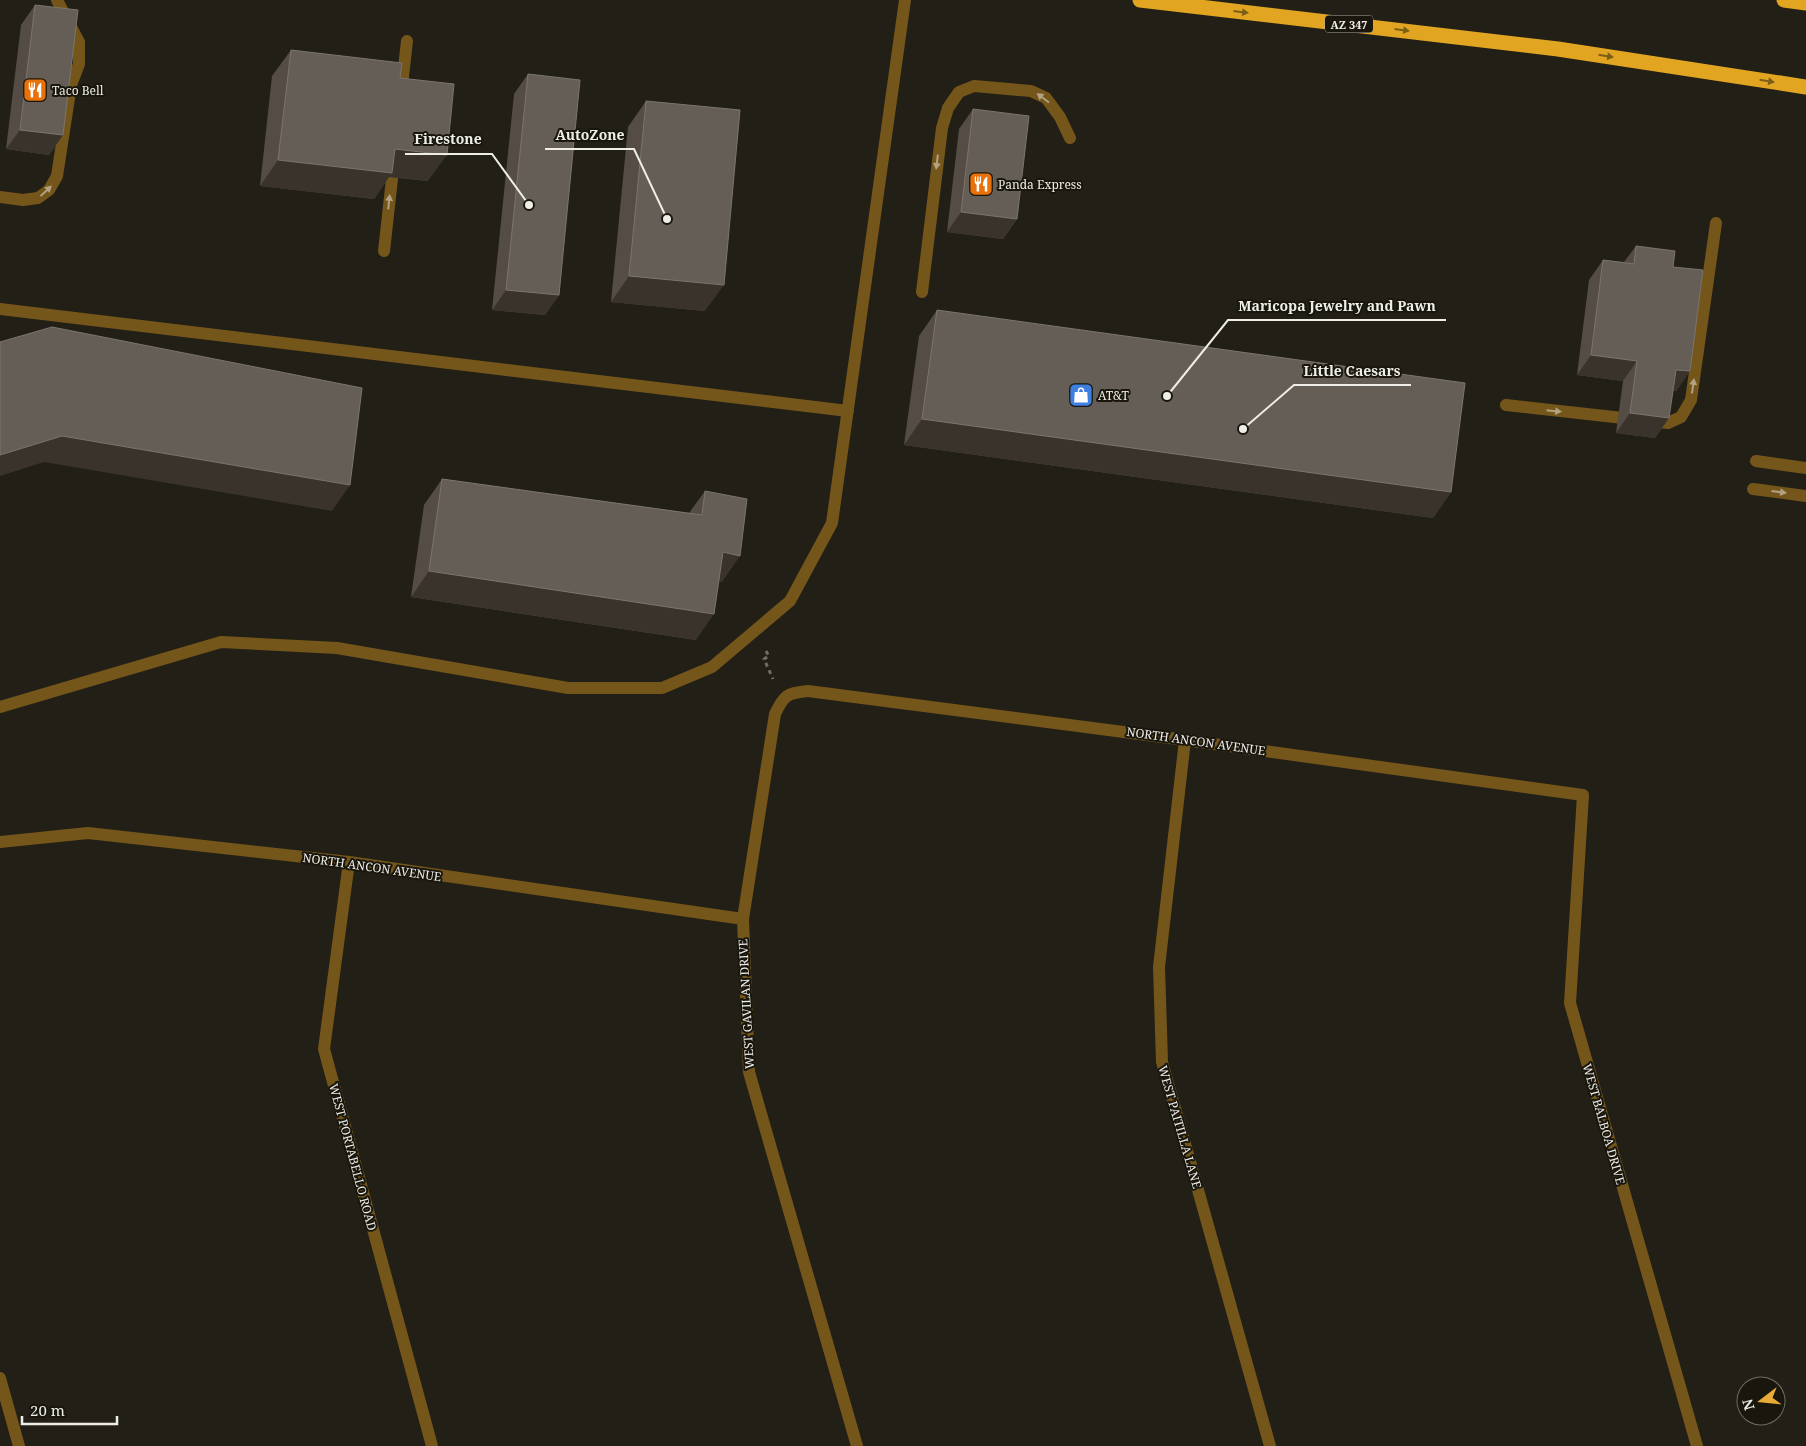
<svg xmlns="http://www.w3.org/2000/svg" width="1806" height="1446" viewBox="0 0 1806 1446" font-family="'Noto Serif',serif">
<rect width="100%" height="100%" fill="#221f16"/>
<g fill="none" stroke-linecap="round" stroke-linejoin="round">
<path stroke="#6f6d65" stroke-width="3" stroke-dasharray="4 4" stroke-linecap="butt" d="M766,651L769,656L764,659L773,679"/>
<path stroke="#74561b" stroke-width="12" d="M401,94L407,41
M0,197L23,200L38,198L49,190L57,176L71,85L79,64V42L57,0
M384,251L394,161
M922,292L942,128L948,108L959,92L974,86L1031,91L1046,98L1060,117L1070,138
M0,309L848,411
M1506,405L1668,423L1681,417L1691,400L1716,223
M1756,461L1806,468
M1753,489L1806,496
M0,707L221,642L337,648L568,688H662L712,667L790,601L832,523L905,0"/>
<path stroke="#74561b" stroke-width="12" d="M1185,740L1159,967L1162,1062L1270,1446
M0,842L88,833L349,862L743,919
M349,862L324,1049L432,1446
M0,1378L19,1446
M857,1446L749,1072L743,919L775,714C784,695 787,693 808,691L1185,740L1583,795L1570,1003L1697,1446"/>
<path stroke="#e2a521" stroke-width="15" d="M1140,0L1558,49L1806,87
M1784,0L1806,3"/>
</g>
<path fill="#554d45" d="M35,5L63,135L49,155L6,149L21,25Z
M291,50L400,78L428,181L389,177L374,199L260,186L272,76Z
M528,74L559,295L545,315L492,310L514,94Z
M646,101L705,311L611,302L628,127Z
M973,109L1017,219L1003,239L947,232L959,129Z
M1636,246L1673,267L1690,371L1676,391H1673L1669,418L1655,438L1616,433L1623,381L1577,375L1589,280L1603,260L1624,262Z
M937,310L1451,492L1433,518L904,445L919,336Z
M442,479L689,513L705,491L722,582L719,581L696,640L411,597L424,505Z"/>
<path fill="#39332b" d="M20,130L63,135L49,155L6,149Z
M395,149L447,155L428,181L389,177L374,199L260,186L278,160Z
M961,212L1017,219L1003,239L947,232Z
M629,276L724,285L705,311L611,302Z
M506,290L559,295L545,315L492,310Z
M1591,355L1637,361L1623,381L1577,375Z
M1676,370L1690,371L1676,391L1662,389Z
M1630,413L1669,418L1655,438L1616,433Z
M922,419L1451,492L1433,518L904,445Z
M62,436L350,485L332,511L44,462L0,476V455Z
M723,552L740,556L722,582L705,578Z
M429,571L714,614L696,640L411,597Z"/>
<path fill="#655e57" stroke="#7b756d" d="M35,5L78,10L63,135L20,130Z
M291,50L402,63L400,78L454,84L447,155L395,149L392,173L278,160Z
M528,74L580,80L559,295L506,290Z
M646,101L740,110L724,285L629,276Z
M973,109L1029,116L1017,219L961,212Z
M1636,246L1675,251L1673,267L1703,270L1690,371L1676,370L1669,418L1630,413L1637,361L1591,355L1603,260L1634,264Z
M937,310L1465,383L1451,492L922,419Z
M52,327L362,388L350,485L62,436L0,455V342Z
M442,479L702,515L705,491L747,499L740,556L723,552L714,614L429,571Z"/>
<defs><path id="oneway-solid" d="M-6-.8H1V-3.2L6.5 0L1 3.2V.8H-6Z" transform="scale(1.25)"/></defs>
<g fill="#7d5e17">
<use href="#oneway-solid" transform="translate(1241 12) rotate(7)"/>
<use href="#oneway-solid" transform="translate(1402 30) rotate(7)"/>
<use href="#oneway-solid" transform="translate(1606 56) rotate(9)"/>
<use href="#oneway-solid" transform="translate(1767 81) rotate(9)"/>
</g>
<g fill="#b2a281">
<use href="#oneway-solid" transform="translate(1043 98) rotate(-143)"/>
<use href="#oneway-solid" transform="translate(937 162) rotate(97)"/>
<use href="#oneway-solid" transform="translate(46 191) rotate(-43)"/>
<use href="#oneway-solid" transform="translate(389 202) rotate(-84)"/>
<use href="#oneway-solid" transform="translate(1693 386) rotate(-82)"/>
<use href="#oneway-solid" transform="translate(1554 411) rotate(6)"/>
<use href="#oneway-solid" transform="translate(1779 492) rotate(7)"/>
</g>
<defs>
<g id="restaurant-square" transform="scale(1.25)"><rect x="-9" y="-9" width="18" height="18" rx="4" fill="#e8710a" stroke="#18160d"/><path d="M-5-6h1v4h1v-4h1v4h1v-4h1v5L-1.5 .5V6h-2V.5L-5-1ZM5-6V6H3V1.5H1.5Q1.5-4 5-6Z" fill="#fff"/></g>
<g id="shop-square" transform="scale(1.25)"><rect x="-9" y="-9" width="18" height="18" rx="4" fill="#3f7fe0" stroke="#18160d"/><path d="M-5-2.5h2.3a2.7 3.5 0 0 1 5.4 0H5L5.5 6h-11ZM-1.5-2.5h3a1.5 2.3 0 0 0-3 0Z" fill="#fff"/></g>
</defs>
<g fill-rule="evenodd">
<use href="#restaurant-square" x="35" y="90"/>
<use href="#restaurant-square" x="981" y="184"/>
<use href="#shop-square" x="1081" y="395"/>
</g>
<g text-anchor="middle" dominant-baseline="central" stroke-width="4" stroke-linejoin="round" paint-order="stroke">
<rect fill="#18160d" stroke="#aeaca6" stroke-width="1" x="1325" y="15.5" width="48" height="17" rx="4"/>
<g font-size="11" font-weight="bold" fill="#efede7">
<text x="1349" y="24">AZ 347</text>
</g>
<g font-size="12" fill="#efede7" stroke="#18160d" text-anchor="start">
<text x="52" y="90">Taco Bell</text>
<text x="998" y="184">Panda Express</text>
<text x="1098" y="395">AT&amp;T</text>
</g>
<g font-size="12" fill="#efede7" stroke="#18160d">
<text transform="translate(1196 741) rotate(8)">NORTH ANCON AVENUE</text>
<text transform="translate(372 867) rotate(8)">NORTH ANCON AVENUE</text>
<text transform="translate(746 1004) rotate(-93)">WEST GAVILAN DRIVE</text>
<text transform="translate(1604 1124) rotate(74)">WEST BALBOA DRIVE</text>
<text transform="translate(1180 1127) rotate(74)">WEST PAITILLA LANE</text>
<text transform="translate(353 1157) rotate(75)">WEST PORTABELLO ROAD</text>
</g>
</g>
<path fill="none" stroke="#efede7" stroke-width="2" d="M667 219L634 149H545M529 205L492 154H405M1167 396L1228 320H1446M1243 429L1294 385H1411"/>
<g fill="#efede7" stroke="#18160d" stroke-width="2">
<circle cx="667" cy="219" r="5"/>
<circle cx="529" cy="205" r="5"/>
<circle cx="1167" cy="396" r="5"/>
<circle cx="1243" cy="429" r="5"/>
</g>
<g font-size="14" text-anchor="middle" font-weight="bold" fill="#efede7" stroke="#18160d" stroke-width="4" stroke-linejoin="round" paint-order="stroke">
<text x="590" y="140">AutoZone</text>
<text x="448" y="144">Firestone</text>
<text x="1337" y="311">Maricopa Jewelry and Pawn</text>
<text x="1352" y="376">Little Caesars</text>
</g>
<g transform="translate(1761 1401) rotate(254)"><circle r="24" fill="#18160d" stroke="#6e6c64"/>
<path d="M0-4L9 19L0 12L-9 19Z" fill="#e9ab38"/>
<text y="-8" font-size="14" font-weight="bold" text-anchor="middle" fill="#efede7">N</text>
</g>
<path d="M22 1416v8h95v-8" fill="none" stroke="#efede7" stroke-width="2.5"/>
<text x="30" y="1416" font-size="15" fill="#efede7" stroke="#18160d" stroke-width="4" paint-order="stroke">20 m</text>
</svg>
